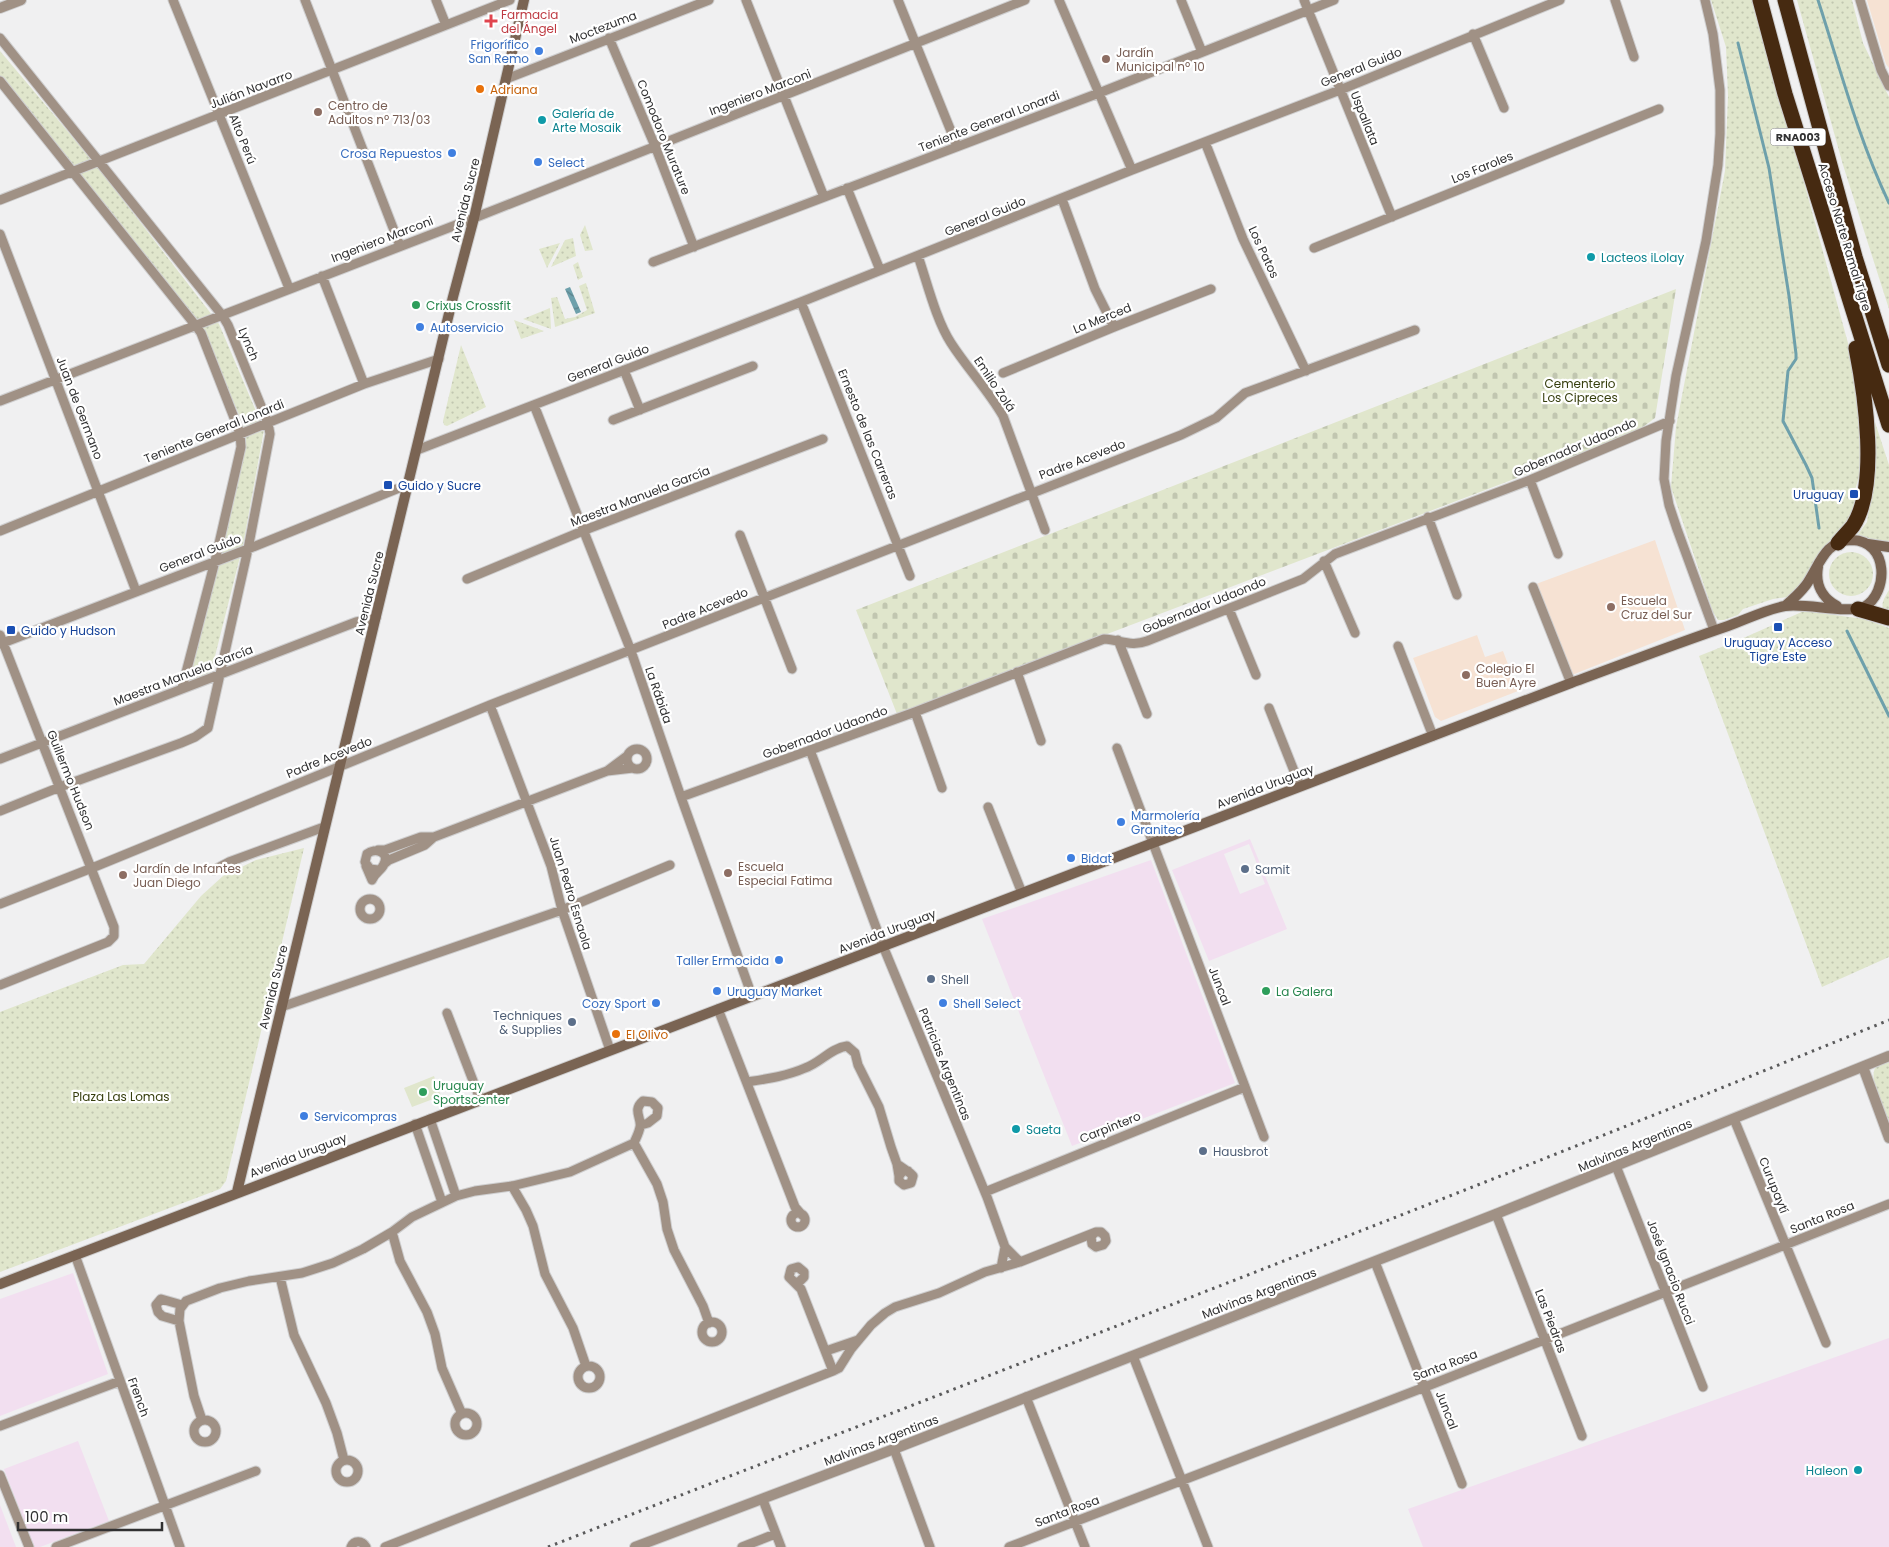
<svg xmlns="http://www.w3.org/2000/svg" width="1889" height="1547" viewBox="0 0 1889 1547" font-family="Poppins,sans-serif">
<defs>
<pattern id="grass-dots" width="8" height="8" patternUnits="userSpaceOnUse" patternTransform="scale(1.25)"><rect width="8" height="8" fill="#e0e6cc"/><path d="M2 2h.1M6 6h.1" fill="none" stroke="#c1c6b0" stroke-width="1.8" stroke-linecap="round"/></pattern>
<pattern id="cemetery-stones" width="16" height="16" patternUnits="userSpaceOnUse" patternTransform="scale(1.25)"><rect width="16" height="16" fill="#e0e6cc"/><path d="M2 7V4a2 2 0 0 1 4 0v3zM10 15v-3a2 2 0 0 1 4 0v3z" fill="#c1c6b0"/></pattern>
<pattern id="water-waves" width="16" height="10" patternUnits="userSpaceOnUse" patternTransform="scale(1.25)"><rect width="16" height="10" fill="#6ea0ab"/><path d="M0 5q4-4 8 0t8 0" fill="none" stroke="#5b838c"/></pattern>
</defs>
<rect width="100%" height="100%" fill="#f0f0f1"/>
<path fill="#f2dff0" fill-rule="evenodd" d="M1250,839L1287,929L1209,961L1172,870ZM1249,844L1265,884L1240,894L1224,854Z
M1151,860L1235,1083L1072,1146L982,919Z
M73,1273L108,1374L0,1416V1299Z
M1889,1338V1547H1423L1408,1509Z
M78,1441L109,1521L40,1547H34L4,1469Z
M0,1505L16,1547H0Z"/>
<path fill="#f6e2d3" d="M1867,0H1889V68L1886,64Z
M1655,540L1685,630L1572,675L1536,584Z
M1477,635L1485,657L1503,651L1518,691L1441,721L1435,717L1413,658Z"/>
<path fill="url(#grass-dots)" d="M1711,0H1754L1854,365L1865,458L1854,493L1857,505L1836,540L1823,548L1817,557L1810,576L1788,597L1773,599L1743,609L1738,615L1724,620H1718L1713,612L1671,487L1676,427L1725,171L1728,96L1726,47Z
M1797,0H1852L1863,43L1889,97V309L1843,165Z
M0,51L96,165L219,324L264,430L243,545L211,672L189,682L219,561L247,433L202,330L0,76Z
M585,225L593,250L585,251L580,235Z
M573,238L576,256L551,267L565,240Z
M560,243L547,268L539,249Z
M578,262L583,277L578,280L573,265Z
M586,283L595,313L555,327L551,298L557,297L565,319L575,317L587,310L579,286Z
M550,308L551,329L523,319Z
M514,320L544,331L521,339Z
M461,345L486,407L447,426L444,425L443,421Z
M1872,413L1889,465V544L1856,537L1867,522L1870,501Z
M1829 574a22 22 0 1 1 44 0a22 22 0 1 1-44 0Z
M1889,590V616C1878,608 1883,600 1889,590Z
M1804,611L1864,619L1889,628V957L1822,987L1699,656L1739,640Z
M304,848L226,1181L220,1189L0,1272V1012L123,965L144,964L201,896L223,876L256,860Z
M1889,1060V1121C1884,1109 1865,1074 1878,1065C1881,1063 1886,1062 1889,1060Z"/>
<path fill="url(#cemetery-stones)" d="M1676,289L1655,418L1635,433L897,714L856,610Z"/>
<path fill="#e0e6cc" d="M434,1076L441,1096L412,1107L404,1088Z"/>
<path fill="url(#water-waves)" d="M570,287L581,312L576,314L565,289Z"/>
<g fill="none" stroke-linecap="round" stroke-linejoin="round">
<path stroke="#6ea0ab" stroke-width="3" d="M1818,0C1840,68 1858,138 1889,203
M1738,43L1769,168L1789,296L1796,354V359L1788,371L1783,421L1806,465L1812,478L1819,528
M1847,631L1889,716"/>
<g stroke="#cececf" stroke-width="11">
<path id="minor" d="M173,0L289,288
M305,0L400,246
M436,0L446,25
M746,0L824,197
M898,0L957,146
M1059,0L1132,170
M1181,0L1202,52
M1304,0L1392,217
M1615,0L1634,57
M1705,0L1713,34L1720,90V134L1718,165L1706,241L1676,376L1666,441L1664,479L1669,505L1677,529L1714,630
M1860,0L1881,70L1889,86
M1473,34L1504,108
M0,38L222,315L228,325L268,423L270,434L248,549L208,728L195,737L181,743L60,787L0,811
M609,38L655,146L694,247
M506,79L709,0
M0,81L196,326L201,333L240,433L241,447L215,561L182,688
M1205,142L1243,239L1306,371
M847,188L880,270
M1062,199L1095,289L1114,327
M0,200L510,0
M0,234L136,591
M1314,248L1659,109
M918,256C927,282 936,320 951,343C967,368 988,390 1003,416L1045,530
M653,262L1099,93L1334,0
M322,276L364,384
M801,302L910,576
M624,370L640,410
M1003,373L1114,327L1211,289
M0,401L474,218L1025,0
M534,405L631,651L681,797L752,996
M613,420L753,366
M417,450L801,302L1132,170L1340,90L1560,0
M1530,480L1558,554
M1428,517L1457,595
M0,531L364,384L439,359
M740,535L792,669
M1324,561L1355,633
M467,579L590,528L823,439
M1533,587L1571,683
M1229,609L1256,675
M0,635L114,927V936L108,942L0,985
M1118,640L1147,714
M0,644L248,549L409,484
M1398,646L1433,736
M1017,672L1041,741
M490,705L551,866L562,910L610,1050
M1269,708L1300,786
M915,712L942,788
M1117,748L1264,1137
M627 759a10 10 0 1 1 20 0a10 10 0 1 1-20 0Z
M810,750L883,946L987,1197L1005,1247
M627,756L607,771L633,768
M0,759L356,622L376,618
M681,797L915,712L1104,639C1121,640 1131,647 1147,641L1303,579L1335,554L1530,480L1670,421
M988,807L1022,893
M434,837L607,771
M378,850H385L421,837H434L425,845L389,860L384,864
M366,866L372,880C375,872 382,870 384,864C390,852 375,847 367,854L365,862L370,869L378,870
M214,870L229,862L324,827
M360 909a10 10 0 1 1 20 0a10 10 0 1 1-20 0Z
M0,904L92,868L490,705L1181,435L1216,418L1245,393L1415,330
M281,1007L562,910L670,865
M718,1009L795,1207L802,1215
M447,1013L480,1099
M747,1082C766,1079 787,1076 805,1068C820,1063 831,1048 847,1046L855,1053L858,1065L879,1107L891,1147L897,1164L899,1176
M430,1119L456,1196
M1734,1119L1826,1343
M415,1124L442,1202
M634,1143L657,1184L663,1202L667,1229L674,1250L703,1306L709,1323
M897,1164L910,1173L913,1176L911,1183L904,1185L899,1181V1176L903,1171H908
M1616,1166L1703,1387
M512,1186L526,1210L533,1226L545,1274L573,1328L586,1366
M985,1192L1245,1087
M791 1220a7 7 0 1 1 14 0a7 7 0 1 1-14 0Z
M1496,1214L1582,1436
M392,1232L400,1261L427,1312L435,1334L442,1368L462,1414
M75,1255L180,1547
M1375,1262L1462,1484
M1001,1268L1005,1247L1020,1262
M280,1277L294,1335L326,1403L337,1433L344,1460
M794,1282H799L804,1277V1272L798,1267L791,1269L789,1277L801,1289L833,1371
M179,1321L162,1316L158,1312L156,1305L161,1299L182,1305
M702 1332a10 10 0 1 1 20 0a10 10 0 1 1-20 0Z
M826,1351L858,1340
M1133,1356L1208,1547
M578 1377a11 11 0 1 1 22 0a11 11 0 1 1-22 0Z
M1026,1397L1085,1547
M455 1424a11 11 0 1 1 22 0a11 11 0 1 1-22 0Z
M194 1431a11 11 0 1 1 22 0a11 11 0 1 1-22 0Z
M202,1420L194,1396L179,1321L180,1309L186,1301L220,1288L249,1281L302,1273L333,1263L363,1249L392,1232L412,1217L456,1196L475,1191L512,1186L570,1172L634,1143C636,1138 639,1133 640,1127C642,1118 632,1110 643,1101L652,1102L658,1108L657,1116L648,1123L641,1125
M0,1426L120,1381
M894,1449L930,1547
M336 1471a11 11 0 1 1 22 0a11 11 0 1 1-22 0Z
M0,1475L29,1547
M763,1500L781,1547
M56,1547L256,1471
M351,1547C354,1540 362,1540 366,1547
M385,1547L833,1371L839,1368L851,1349L871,1325L885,1313L895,1307L939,1293L985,1272L1020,1262L1096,1232H1101L1105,1236L1106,1241L1103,1245L1096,1247L1092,1244L1091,1237L1094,1233
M742,1547L775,1534
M1009,1547L1425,1387L1889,1204"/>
</g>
<g stroke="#cececf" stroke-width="12">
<path id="tertiary" d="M0,8L21,0
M1863,1067L1889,1138
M635,1547L894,1449L1496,1214L1889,1056"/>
</g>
<g stroke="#cececf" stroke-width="12">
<path id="secondary" d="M1868,544L1889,547
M1818,567C1815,584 1822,598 1837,606
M237,1192L453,297L474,218L524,0
M0,1284L1571,683C1623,664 1675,644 1728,626C1745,620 1767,609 1785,606C1808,603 1846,614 1864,607C1889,593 1889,541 1852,540C1824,540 1819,567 1806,585C1800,593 1792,600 1785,606"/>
</g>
<g stroke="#cececf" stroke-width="17">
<path id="motorway" d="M1760,0L1785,94L1889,425
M1785,0L1855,257L1889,365
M1838,543C1843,537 1848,532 1853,526C1879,486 1865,393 1856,348
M1858,609L1889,618"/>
</g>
<use href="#minor" stroke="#a09185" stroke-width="9"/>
<use href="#tertiary" stroke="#a09185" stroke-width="10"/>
<use href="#secondary" stroke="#7a6453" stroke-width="10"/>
<use href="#motorway" stroke="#462a11" stroke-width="15"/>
<path stroke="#5a5a5b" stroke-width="3" stroke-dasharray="2.5 5" stroke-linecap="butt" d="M548,1547C995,1372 1444,1202 1889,1020"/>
</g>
<path fill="#e0444e" stroke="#fff" stroke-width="2" d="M488.5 13.5h5v5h5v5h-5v5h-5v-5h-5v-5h5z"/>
<g fill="#3f7fe0" stroke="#fff" stroke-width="2">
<circle cx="539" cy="51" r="5"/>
<circle cx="452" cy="153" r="5"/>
<circle cx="538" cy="162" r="5"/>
<circle cx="420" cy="327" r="5"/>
<circle cx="1121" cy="822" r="5"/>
<circle cx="1071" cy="858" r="5"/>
<circle cx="779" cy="960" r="5"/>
<circle cx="717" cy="991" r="5"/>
<circle cx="656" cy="1003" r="5"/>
<circle cx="943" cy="1003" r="5"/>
<circle cx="304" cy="1116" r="5"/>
</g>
<g fill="#8d6e63" stroke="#fff" stroke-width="2">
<circle cx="1106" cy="59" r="5"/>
<circle cx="318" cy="112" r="5"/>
<circle cx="1611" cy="607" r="5"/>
<circle cx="1466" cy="675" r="5"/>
<circle cx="728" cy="873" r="5"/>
<circle cx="123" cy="875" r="5"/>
</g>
<g fill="#e8710a" stroke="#fff" stroke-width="2">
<circle cx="480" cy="89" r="5"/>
<circle cx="616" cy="1034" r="5"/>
</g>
<g fill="#0f9aa8" stroke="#fff" stroke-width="2">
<circle cx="542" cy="120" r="5"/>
<circle cx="1591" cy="257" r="5"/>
<circle cx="1016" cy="1129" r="5"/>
<circle cx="1858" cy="1470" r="5"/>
</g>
<g fill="#2e9e5b" stroke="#fff" stroke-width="2">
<circle cx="416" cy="305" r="5"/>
<circle cx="1266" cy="991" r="5"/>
<circle cx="423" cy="1092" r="5"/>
</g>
<g fill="#1a4fb4" stroke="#fff" stroke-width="2">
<rect x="383" y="480" width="10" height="10" rx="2.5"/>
<rect x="1849" y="489" width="10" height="10" rx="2.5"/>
<rect x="1773" y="622" width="10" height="10" rx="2.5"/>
<rect x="6" y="625" width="10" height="10" rx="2.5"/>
</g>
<g fill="#5c6f8a" stroke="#fff" stroke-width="2">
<circle cx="1245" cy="869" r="5"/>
<circle cx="931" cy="979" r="5"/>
<circle cx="572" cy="1022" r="5"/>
<circle cx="1203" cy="1151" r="5"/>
</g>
<g text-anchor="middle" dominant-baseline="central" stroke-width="4.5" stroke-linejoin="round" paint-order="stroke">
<rect fill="#fff" stroke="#6f6f70" stroke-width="1" x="1770.5" y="128.5" width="55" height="17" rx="4"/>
<g font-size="11" font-weight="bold" fill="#313132">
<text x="1798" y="137">RNA003</text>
</g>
<g font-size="12" fill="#be3a42" stroke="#fff" text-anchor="start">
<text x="501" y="14">Farmacia<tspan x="501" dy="14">del Ángel</tspan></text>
</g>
<g font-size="12" fill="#313132" stroke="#fff">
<text transform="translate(603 27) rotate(-21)">Moctezuma</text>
<text transform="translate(1361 67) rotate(-22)">General Guido</text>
<text transform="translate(251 89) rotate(-21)">Julián Navarro</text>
<text transform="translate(760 92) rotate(-21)">Ingeniero Marconi</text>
<text transform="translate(1365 118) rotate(68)">Uspallata</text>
<text transform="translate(989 121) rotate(-21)">Teniente General Lonardi</text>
<text transform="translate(664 137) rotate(68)">Comodoro Murature</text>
<text transform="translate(243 139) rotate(68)">Alto Perú</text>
<text transform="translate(1482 167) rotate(-22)">Los Faroles</text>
<text transform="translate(465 200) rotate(-76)">Avenida Sucre</text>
<text transform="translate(985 216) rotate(-22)">General Guido</text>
<text transform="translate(1845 237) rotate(73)">Acceso Norte Ramal Tigre</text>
<text transform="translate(382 239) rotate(-21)">Ingeniero Marconi</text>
<text transform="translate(1264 252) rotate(65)">Los Patos</text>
<text transform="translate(1102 318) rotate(-22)">La Merced</text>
<text transform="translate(249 344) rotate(68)">Lynch</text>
<text transform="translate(608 363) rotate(-21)">General Guido</text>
<text transform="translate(995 384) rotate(56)">Emilio Zolá</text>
<text transform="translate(80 408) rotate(69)">Juan de Germano</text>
<text transform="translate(214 431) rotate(-22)">Teniente General Lonardi</text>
<text transform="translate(868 434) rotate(68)">Ernesto de las Carreras</text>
<text transform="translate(1575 447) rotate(-23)">Gobernador Udaondo</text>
<text transform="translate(1082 459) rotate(-21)">Padre Acevedo</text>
<text transform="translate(640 496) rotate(-21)">Maestra Manuela García</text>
<text transform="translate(200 553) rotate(-21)">General Guido</text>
<text transform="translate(369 593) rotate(-76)">Avenida Sucre</text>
<text transform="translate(1204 605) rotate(-22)">Gobernador Udaondo</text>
<text transform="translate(705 608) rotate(-22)">Padre Acevedo</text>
<text transform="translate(183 675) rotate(-21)">Maestra Manuela García</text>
<text transform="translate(659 695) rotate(71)">La Rábida</text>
<text transform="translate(825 732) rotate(-20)">Gobernador Udaondo</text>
<text transform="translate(329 757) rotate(-22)">Padre Acevedo</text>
<text transform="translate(71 780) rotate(68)">Guillermo Hudson</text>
<text transform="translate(1265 786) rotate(-21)">Avenida Uruguay</text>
<text transform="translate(571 893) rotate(73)">Juan Pedro Esnaola</text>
<text transform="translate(887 931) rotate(-21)">Avenida Uruguay</text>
<text transform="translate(1220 986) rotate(69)">Juncal</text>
<text transform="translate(273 987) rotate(-76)">Avenida Sucre</text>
<text transform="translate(945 1064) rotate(68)">Patricias Argentinas</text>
<text transform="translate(1110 1127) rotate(-22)">Carpintero</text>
<text transform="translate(1635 1145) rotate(-22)">Malvinas Argentinas</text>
<text transform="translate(298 1155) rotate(-21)">Avenida Uruguay</text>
<text transform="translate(1774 1185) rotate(68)">Curupaytí</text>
<text transform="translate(1822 1217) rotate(-22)">Santa Rosa</text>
<text transform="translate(1671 1272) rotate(69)">José Ignacio Rucci</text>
<text transform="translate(1259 1293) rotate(-21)">Malvinas Argentinas</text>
<text transform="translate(1551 1321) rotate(69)">Las Piedras</text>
<text transform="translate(1445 1365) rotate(-21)">Santa Rosa</text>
<text transform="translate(139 1397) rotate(70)">French</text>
<text transform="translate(1447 1410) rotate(69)">Juncal</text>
<text transform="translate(881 1440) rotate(-21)">Malvinas Argentinas</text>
<text transform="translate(1067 1511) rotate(-21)">Santa Rosa</text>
</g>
<g font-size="12" fill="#366cbe" stroke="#fff" text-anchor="start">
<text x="529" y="44" text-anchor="end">Frigorífico<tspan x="529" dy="14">San Remo</tspan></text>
<text x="442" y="153" text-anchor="end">Crosa Repuestos</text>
<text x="548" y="162">Select</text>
<text x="430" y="327">Autoservicio</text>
<text x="1131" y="815">Marmolería<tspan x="1131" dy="14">Granitec</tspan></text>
<text x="1081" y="858">Bidat</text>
<text x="769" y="960" text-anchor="end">Taller Ermocida</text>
<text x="727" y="991">Uruguay Market</text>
<text x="646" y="1003" text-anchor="end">Cozy Sport</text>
<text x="953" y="1003">Shell Select</text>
<text x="314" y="1116">Servicompras</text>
</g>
<g font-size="12" fill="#785e54" stroke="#fff" text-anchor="start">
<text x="1116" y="52">Jardín<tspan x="1116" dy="14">Municipal nº 10</tspan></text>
<text x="328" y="105">Centro de<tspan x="328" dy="14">Adultos nº 713/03</tspan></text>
<text x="1621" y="600">Escuela<tspan x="1621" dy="14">Cruz del Sur</tspan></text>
<text x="1476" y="668">Colegio El<tspan x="1476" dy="14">Buen Ayre</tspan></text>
<text x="738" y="866">Escuela<tspan x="738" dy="14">Especial Fatima</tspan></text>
<text x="133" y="868">Jardín de Infantes<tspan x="133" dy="14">Juan Diego</tspan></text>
</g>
<g font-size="12" fill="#c56008" stroke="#fff" text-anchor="start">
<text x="490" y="89">Adriana</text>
<text x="626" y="1034">El Olivo</text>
</g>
<g font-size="12" fill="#0d838f" stroke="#fff" text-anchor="start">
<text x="552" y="113">Galería de<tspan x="552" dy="14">Arte Mosaik</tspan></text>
<text x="1601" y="257">Lacteos iLolay</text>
<text x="1026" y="1129">Saeta</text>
<text x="1848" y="1470" text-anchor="end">Haleon</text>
</g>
<g font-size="12" fill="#27864d" stroke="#fff" text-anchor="start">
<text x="426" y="305">Crixus Crossfit</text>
<text x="1276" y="991">La Galera</text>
<text x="433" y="1085">Uruguay<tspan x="433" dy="14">Sportscenter</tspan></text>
</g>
<g font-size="12" fill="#363e0e" stroke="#fff">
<text x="1580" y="383">Cementerio<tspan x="1580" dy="14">Los Cipreces</tspan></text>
<text x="121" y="1096">Plaza Las Lomas</text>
</g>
<g font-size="12" fill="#164399" stroke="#fff" text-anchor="start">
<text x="398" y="485">Guido y Sucre</text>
<text x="1844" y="494" text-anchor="end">Uruguay</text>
<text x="21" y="630">Guido y Hudson</text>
<text x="1778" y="642" text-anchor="middle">Uruguay y Acceso<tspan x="1778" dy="14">Tigre Este</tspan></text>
</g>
<g font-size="12" fill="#4e5e75" stroke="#fff" text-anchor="start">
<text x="1255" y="869">Samit</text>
<text x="941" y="979">Shell</text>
<text x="562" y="1015" text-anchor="end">Techniques<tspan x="562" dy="14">&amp; Supplies</tspan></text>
<text x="1213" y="1151">Hausbrot</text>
</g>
</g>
<path d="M18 1522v8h144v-8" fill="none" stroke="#313132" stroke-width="2.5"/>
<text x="25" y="1522" font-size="15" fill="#313132" stroke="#ffffff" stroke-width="4" paint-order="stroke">100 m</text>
</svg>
